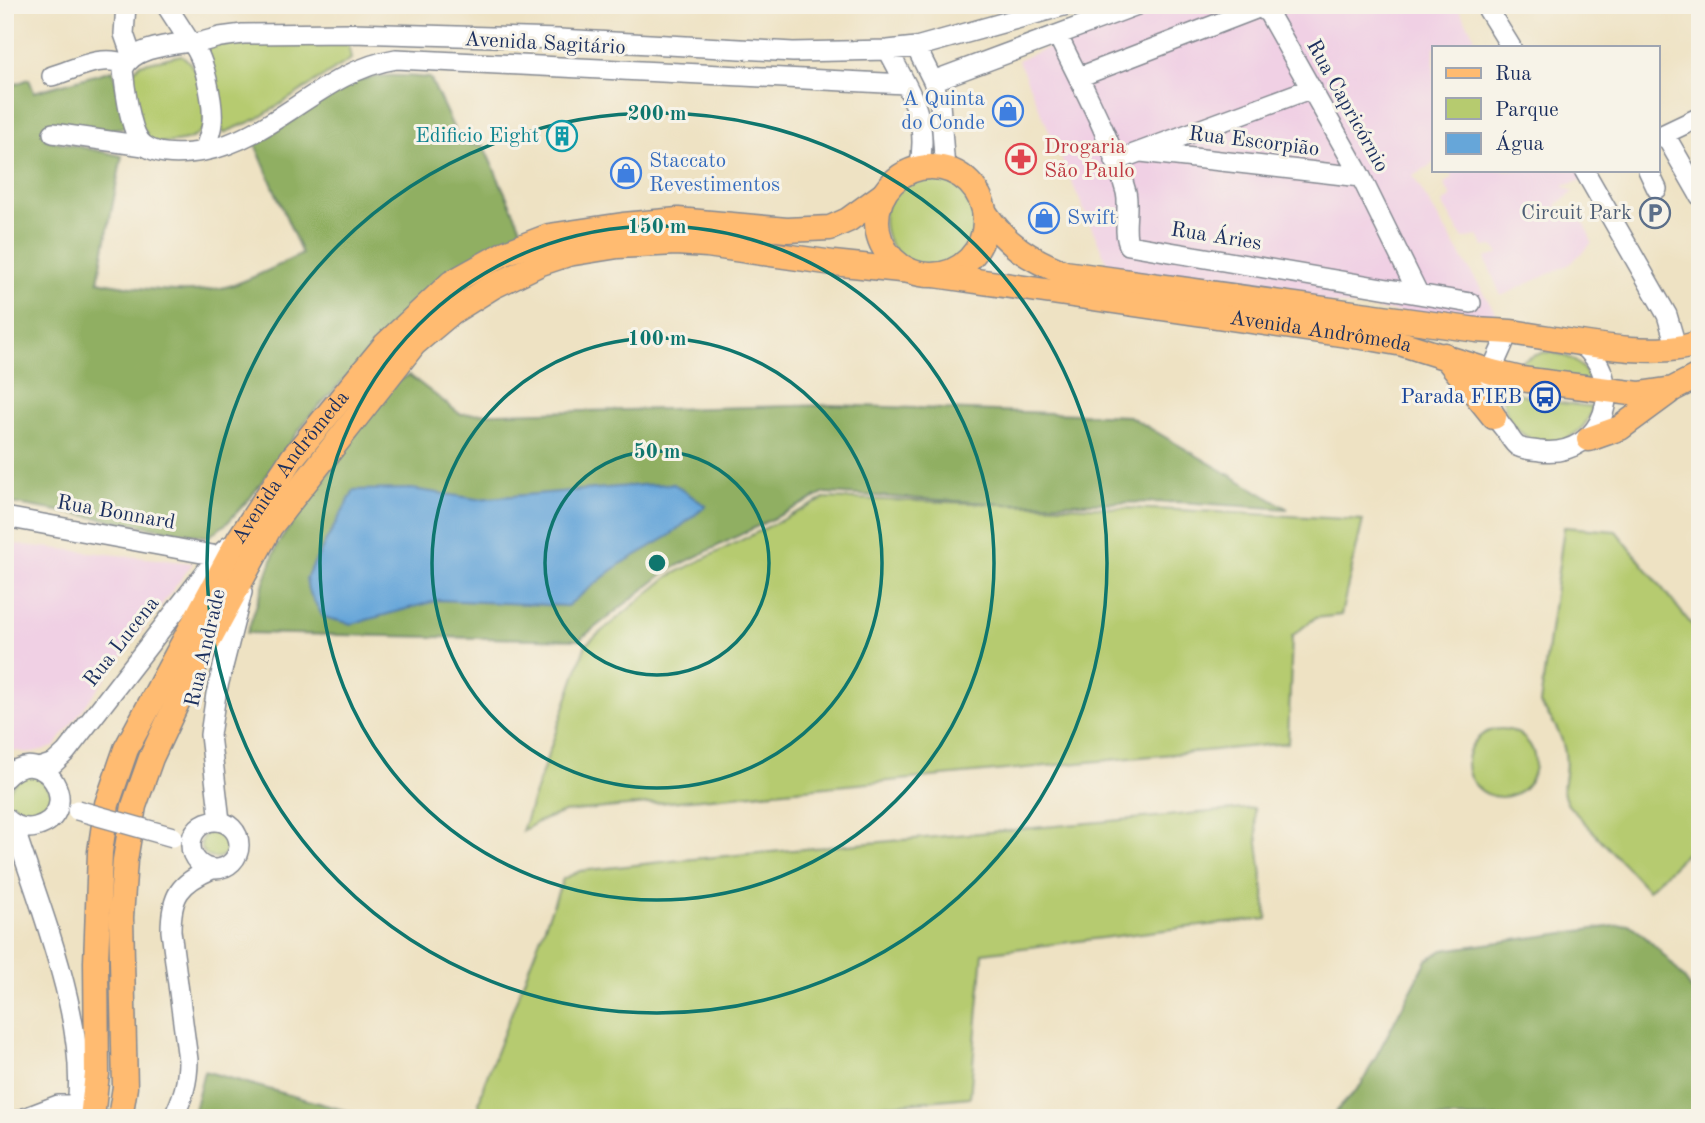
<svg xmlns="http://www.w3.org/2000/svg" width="1705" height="1123" viewBox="0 0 1705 1123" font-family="'Old Standard TT',serif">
<rect width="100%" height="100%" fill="#f7f3e8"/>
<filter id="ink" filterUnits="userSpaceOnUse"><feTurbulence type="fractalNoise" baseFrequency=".0143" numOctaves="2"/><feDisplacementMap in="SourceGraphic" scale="14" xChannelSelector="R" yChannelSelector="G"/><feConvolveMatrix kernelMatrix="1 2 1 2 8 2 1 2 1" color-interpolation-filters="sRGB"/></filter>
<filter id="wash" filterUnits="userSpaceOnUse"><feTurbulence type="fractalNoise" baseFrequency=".00686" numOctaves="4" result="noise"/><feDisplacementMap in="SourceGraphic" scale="28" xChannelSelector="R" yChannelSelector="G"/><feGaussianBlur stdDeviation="1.57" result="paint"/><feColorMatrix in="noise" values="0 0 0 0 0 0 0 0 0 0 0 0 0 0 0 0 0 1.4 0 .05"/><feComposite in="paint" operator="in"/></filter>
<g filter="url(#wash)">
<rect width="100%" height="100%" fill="#eee2c3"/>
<path fill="#f0d0e4" d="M1155,5H1456L1475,37L1466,42L1468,47H1434V163L1413,176L1503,325L1113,276L1018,60Z
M1449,170H1580L1586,179L1563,186L1574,192L1556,205L1562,214L1573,211L1586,226L1592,243L1570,264L1501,296L1485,258L1499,254L1493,246L1484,247L1478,236L1463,239L1442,203L1451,197L1444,184L1453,178Z
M5,543L193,563L54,747L29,753L5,749Z"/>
<path fill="#b6cb6f" stroke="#687d66" stroke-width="2" d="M348,40L351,59L257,119L223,133L219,109L200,45Z
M181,55C202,68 205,105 204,128C190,145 172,142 151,143L142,126L130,75L140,64Z
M884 220a47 47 0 1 1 94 0a47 47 0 1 1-94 0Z
M1544,352C1566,353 1582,361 1591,382L1514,369L1523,360Z
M1504,389L1546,401L1593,407C1577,463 1497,448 1504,389Z
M826,498L1178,510L1363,520L1341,615L1315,618L1292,636L1288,743L564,812L538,822L522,831L586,644L669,576Z
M1564,527L1616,531L1700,635V840L1648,890L1568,805C1561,792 1563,788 1565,774C1569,746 1557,725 1540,704Z
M1467 763a34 34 0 1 1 68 0a34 34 0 1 1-68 0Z
M21,776H37L52,793L47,814L26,822C3,806 0,796 21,776Z
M1254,808L1267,919L1181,928L983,953L970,1097L743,1118L482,1117L479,1103L484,1084L563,879L580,871L671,861Z
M201 844a14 14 0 1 1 28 0a14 14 0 1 1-28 0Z"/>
<path fill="#90af62" stroke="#566f60" stroke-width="2" d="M113,70L128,127L96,131L50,123L45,139L122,156L98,281C136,289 195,297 233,285C257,277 279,265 302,254L255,144L350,84C376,72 402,76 430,78L461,144L483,145L523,232L475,258L407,312L309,417L250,498L227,523L208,537L5,502V88L29,79L34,92Z
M409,375L460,414L832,405L1129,416L1288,509L1178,502L1005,504L825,493L667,571L579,640L247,633L277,545L389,386Z
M1629,924C1648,937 1690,979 1697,1001C1700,1009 1697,1021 1700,1033V1118H1330L1361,1085L1427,960L1443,950Z
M204,1071L372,1118H192Z"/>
<path fill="#66a6d9" stroke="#406a9c" stroke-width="2" d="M674,484L706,506L669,536L619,565L567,606L439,600L352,624L323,617L308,590L306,578L354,490L412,489L477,499L642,485Z"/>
</g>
<g filter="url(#ink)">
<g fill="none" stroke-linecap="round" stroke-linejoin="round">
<g stroke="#848890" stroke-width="22">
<path id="minor" d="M126,5L124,34L132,57
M166,5L190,42
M1485,5L1511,47
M1058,36C1082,86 1111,137 1126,192C1130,210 1122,230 1129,245L1471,303
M190,42C204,52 214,105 212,123C211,133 207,142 204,151C187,154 159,157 144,145C130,135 125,87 123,70C131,48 168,45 190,42Z
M194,44L220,37L243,34L352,33L559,39L793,52L888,50L916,47L1067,5
M916,47L933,81L940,103L945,169
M888,50C910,93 930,119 919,169
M52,76C76,69 101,54 125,64
M1079,77L1261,7L1269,14L1361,177L1418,293
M933,81L1137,5
M53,133L144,146
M1665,135L1700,196
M1658,137L1700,117
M204,151C276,137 322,71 396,59L905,84
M1141,152L1361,177
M1115,161L1312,88
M1584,170L1667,315L1677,349
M1648,170L1657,189
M1508,332C1502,350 1490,367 1489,387C1488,405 1495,418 1506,431C1509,436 1514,445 1519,447C1525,450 1534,450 1540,451C1605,459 1630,379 1579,343
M5,517L218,556
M39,768L54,763L66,752L218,556L229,546
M5,778C45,738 86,813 36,827C25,830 14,826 6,818
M191 845a24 24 0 1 1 48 0a24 24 0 1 1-48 0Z
M220,821L210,735L216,694L242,592
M13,824C39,906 93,1033 75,1118
M24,1118L58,1105H78
M173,1118C183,1098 188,1082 188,1060L171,931C171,896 179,883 212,869"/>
</g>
<g stroke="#848890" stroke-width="27">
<g id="major">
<circle cx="931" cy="221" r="54"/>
<path d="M985,213C1007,245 1029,259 1065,273L1477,330C1488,331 1499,331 1510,332C1559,338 1656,362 1700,342"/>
<path id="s1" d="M935,275L1375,339L1403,344L1492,372L1521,379L1639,394L1673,389L1700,375"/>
<path d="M1444,355L1494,417"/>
<path d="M1589,439L1620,428L1669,392"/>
<path id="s2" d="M92,1118L97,1074L96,962L100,852L107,804L126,749L239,539L293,457L385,345L451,283L505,253L549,236L623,225L678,220L787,230L830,228L848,220L884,194"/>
<path d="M120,1118L125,1087L121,917L125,860L134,806L151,758L191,673L270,527L414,344L452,312L492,287L541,263L568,254L618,246L676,243L707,245L833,263L910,271"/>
</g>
</g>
<use href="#minor" stroke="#fff" stroke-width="19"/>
<use href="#major" stroke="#ffbb71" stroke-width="24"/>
<g stroke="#848890" stroke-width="22" stroke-linecap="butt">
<path id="minor-bridge" d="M77,810L173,837"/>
</g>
<use href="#minor-bridge" stroke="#fff" stroke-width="19"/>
</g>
</g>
<g fill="none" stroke="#0f766e" stroke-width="3.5">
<circle cx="657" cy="563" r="112"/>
<circle cx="657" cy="563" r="225"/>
<circle cx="657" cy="563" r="337"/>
<circle cx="657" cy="563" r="450"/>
</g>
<defs>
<g id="shop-ring" transform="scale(1.575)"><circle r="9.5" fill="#f7f3e8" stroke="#3f7fe0" stroke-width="1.5"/><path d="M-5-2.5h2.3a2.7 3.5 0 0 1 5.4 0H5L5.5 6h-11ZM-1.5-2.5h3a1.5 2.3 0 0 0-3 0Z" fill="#3f7fe0"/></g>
<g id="building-ring" transform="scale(1.575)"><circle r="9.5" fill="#f7f3e8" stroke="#0f9aa8" stroke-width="1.5"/><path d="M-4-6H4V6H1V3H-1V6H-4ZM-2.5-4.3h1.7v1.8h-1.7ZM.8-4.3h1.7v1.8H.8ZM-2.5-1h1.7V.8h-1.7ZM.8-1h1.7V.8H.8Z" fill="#0f9aa8"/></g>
<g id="pharmacy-ring" transform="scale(1.575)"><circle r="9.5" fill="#f7f3e8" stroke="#e0444e" stroke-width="1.5"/><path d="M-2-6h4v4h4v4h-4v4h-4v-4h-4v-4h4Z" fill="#e0444e"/></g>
<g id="parking-ring" transform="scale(1.575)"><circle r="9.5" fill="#f7f3e8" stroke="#5c6f8a" stroke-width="1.5"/><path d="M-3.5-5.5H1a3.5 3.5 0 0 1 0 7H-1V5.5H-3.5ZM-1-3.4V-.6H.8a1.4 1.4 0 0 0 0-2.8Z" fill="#5c6f8a"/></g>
<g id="bus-ring" transform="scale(1.575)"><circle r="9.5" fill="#f7f3e8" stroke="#1a4fb4" stroke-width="1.5"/><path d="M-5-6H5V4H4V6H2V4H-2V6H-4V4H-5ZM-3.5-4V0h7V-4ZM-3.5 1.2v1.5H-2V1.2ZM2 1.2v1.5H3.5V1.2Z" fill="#1a4fb4"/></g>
</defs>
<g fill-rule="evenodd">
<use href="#shop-ring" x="1008" y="111"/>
<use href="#building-ring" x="562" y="136"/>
<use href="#pharmacy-ring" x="1021" y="159"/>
<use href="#shop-ring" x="626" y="173"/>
<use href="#parking-ring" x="1655" y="213"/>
<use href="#shop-ring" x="1044" y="218"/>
<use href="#bus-ring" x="1545" y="397"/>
</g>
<g text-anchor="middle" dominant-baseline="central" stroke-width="6" stroke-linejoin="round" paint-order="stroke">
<g font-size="21" fill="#1b2f5e" stroke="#f7f3e8">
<text transform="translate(545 44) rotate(3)">Avenida Sagitário</text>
<text transform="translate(1347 106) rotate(61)">Rua Capricórnio</text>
<text transform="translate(1254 142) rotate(7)">Rua Escorpião</text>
<text transform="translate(1216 237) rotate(9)">Rua Áries</text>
<text stroke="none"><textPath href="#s1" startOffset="390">Avenida Andrômeda</textPath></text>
<text stroke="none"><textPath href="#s2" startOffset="700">Avenida Andrômeda</textPath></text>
<text transform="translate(116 513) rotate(10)">Rua Bonnard</text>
<text transform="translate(122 642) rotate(-52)">Rua Lucena</text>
<text transform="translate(206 648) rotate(-77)">Rua Andrade</text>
</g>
<g font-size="21" fill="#366cbe" stroke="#f7f3e8" text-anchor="start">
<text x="985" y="99" text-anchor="end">A Quinta<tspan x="985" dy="24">do Conde</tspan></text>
<text x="649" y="161">Staccato<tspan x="649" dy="24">Revestimentos</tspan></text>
<text x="1067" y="218">Swift</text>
</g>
<g font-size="21" fill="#0d838f" stroke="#f7f3e8" text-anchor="end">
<text x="539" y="136">Edificio Eight</text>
</g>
<g font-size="21" fill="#be3a42" stroke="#f7f3e8" text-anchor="start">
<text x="1044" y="147">Drogaria<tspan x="1044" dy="24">São Paulo</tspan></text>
</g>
<g font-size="21" fill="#4e5e75" stroke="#f7f3e8" text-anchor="end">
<text x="1632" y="213">Circuit Park</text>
</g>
<g font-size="21" fill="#164399" stroke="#f7f3e8" text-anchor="end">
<text x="1522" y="397">Parada FIEB</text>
</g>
</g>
<circle cx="657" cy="563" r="10" fill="#0f766e" stroke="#f7f3e8" stroke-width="3.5"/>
<g font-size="21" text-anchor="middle" font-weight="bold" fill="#0f766e" stroke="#f7f3e8" stroke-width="6" stroke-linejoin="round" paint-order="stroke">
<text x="657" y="120">200 m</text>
<text x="657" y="233">150 m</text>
<text x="657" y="345">100 m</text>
<text x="657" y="458">50 m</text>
</g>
<rect width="1705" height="1123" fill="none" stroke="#f7f3e8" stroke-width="28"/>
<rect x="1432" y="46" width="228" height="126" fill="#f7f3e8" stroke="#9fa5b1" stroke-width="2"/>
<rect x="1446" y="68" width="35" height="10" fill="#ffbb71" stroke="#9fa5b1" stroke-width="2"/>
<text x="1495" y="80" font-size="21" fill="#1b2f5e">Rua</text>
<rect x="1446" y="98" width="35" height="21" fill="#b6cb6f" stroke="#9fa5b1" stroke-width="2"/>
<text x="1495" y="116" font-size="21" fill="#1b2f5e">Parque</text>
<rect x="1446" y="133" width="35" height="21" fill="#66a6d9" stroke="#9fa5b1" stroke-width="2"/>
<text x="1495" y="150" font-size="21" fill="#1b2f5e">Água</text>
</svg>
